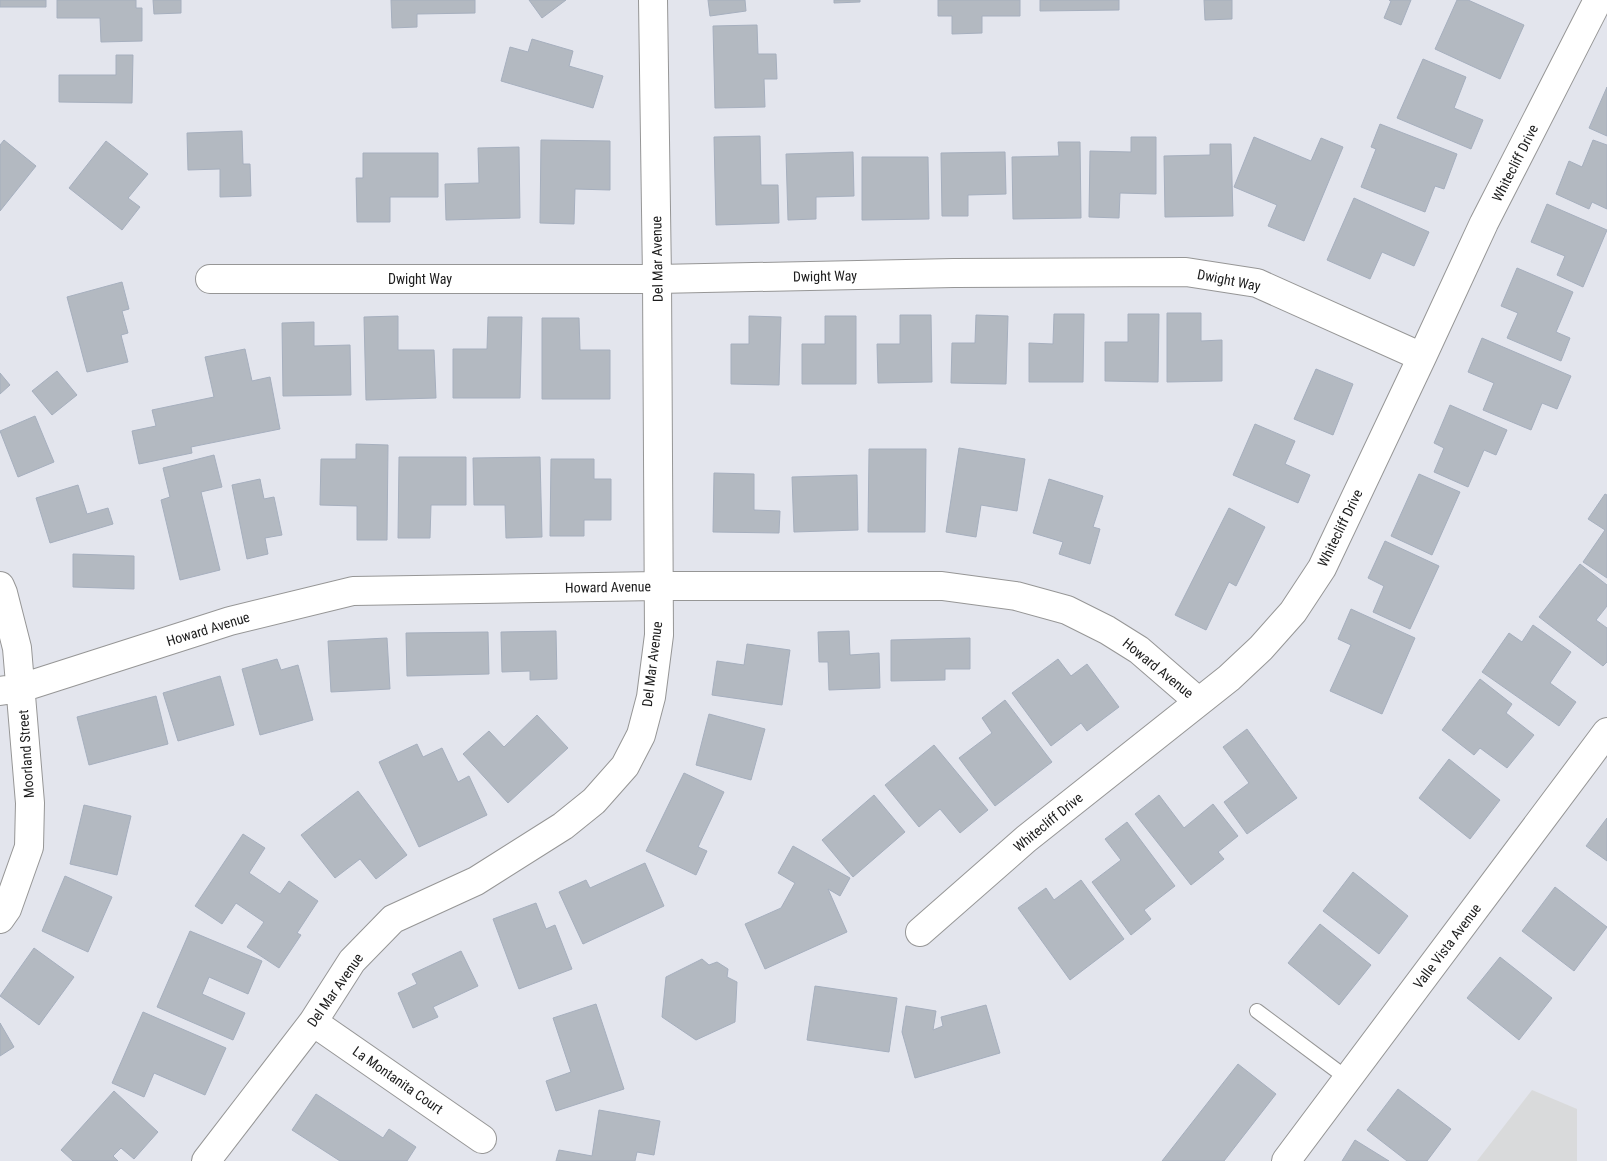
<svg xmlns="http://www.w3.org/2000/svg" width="1607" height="1161" viewBox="0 0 1607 1161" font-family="'Roboto Condensed',sans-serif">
<rect width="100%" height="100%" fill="#e3e5ed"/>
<path fill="#d9dadb" d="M1532,1090L1577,1109V1161H1477Z"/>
<path fill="#b3b9c1" stroke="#a6afbe" d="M0,0H46V7H0Z
M57,0H136V8H142V41L101,42L100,18H57Z
M153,0H181V13L154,14Z
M391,0H475V13L417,14V27L392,28Z
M529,0H566L542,18Z
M708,0H745L746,11L710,16Z
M834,0H860V2L834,3Z
M938,0H1020V16H982V33L952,34V16H938Z
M1040,0H1119V10L1040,11Z
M1204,0H1232V19L1205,20Z
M1389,0H1411L1401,25L1384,18L1391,1Z
M1457,0H1468L1524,25L1500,79L1435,49Z
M757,25L758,54H776L777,79H764L765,107L715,108L713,26Z
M532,39L573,51L569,66L603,76L593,108L501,81L510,47L528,52Z
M116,55H133L132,103L59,102V75H116Z
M1423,59L1466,77L1454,108L1483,120L1471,149L1397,118Z
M1607,87V136L1589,128Z
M1380,124L1457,154L1444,189L1435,186L1425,212L1361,187L1376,149L1371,147Z
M242,131L243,164H250L251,196L220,197V169L188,170L187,133Z
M760,136L761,185H778L779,223L716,225L714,137Z
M1131,137H1156V194L1120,193L1119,218L1089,217L1090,151L1131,152Z
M1254,137L1311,161L1321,138L1343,147L1304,241L1268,226L1277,205L1234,187Z
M4,140L36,166L0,211V145Z
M541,140L610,141V190L575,189L574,224L540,223Z
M1593,140L1607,145V209L1592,202L1589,209L1556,194L1569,161L1582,167Z
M106,141L148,174L128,198L140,207L122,230L69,188Z
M1058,142H1080L1081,218L1013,219L1012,157L1059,156Z
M1210,144H1231L1233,216L1165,217L1164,156L1210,155Z
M519,147L520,218L446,220L445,184L479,183L478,148Z
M853,152L854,196L816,197V219L788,220L786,154Z
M1005,152L1006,194L968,195V216H942L941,153Z
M363,153H438V197H390V222H357L356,178H363Z
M862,157H928L929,219L862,220Z
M1354,198L1429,232L1414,266L1382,252L1370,279L1327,260Z
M1547,204L1607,230L1583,287L1557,275L1565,256L1531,242Z
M1517,268L1573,292L1556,332L1570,338L1561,361L1507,338L1518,313L1501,306Z
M122,282L129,309L122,311L128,333L121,335L128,362L87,372L67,297Z
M1167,313H1201V341L1222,340V381L1167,382Z
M1054,314H1084L1083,382H1029V343L1053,344Z
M1128,314H1159L1158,382L1105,381V342H1128Z
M900,315H931L932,382L878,383L877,344H900Z
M976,315L1008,316L1006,384L951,383L952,343H975Z
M398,316V350H434L436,398L366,400L364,317Z
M749,316L781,317L779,385L731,384V344H749Z
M825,316H856V384H802V344H825Z
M488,317H522L520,398H453V349H487Z
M542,318H579L580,350H610V399H542Z
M314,322V346L350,345L351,395L283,396L282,323Z
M1482,338L1571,376L1557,409L1542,403L1531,430L1483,410L1494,383L1468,372Z
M245,349L252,381L270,377L280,429L191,447L192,453L139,464L132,431L156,426L152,410L214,397L205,357Z
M1316,369L1353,384L1333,435L1294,419Z
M57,371L77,395L52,415L32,391Z
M0,373L10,385L0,394Z
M1450,405L1507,430L1496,455L1484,450L1468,487L1434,472L1444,448L1434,443Z
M35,416L54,462L18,477L0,431Z
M1255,424L1295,441L1285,464L1310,475L1298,503L1233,475Z
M356,444L388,445L387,540H357V506L320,505L321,459H356Z
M959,448L1025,459L1017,511L981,505L976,537L946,532Z
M869,449H926L925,532H868Z
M214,455L222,487L201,492L220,570L180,580L161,500L170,497L163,468Z
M399,457H466V505H431L430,538H398Z
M540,457L542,537L506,538L505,505H474L473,458Z
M551,459H594V479H611V520H584V536H550Z
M714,473L754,474V510L780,511L779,533L713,532Z
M1419,474L1460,492L1432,555L1391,536Z
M857,475L858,530L794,532L792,477Z
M260,479L264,499L274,497L282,535L265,538L268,554L247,559L232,485Z
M1049,479L1103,496L1093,527L1100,529L1090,564L1059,554L1063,542L1033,533Z
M78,485L87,514L108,508L113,524L50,543L36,498Z
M1605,494L1607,495V578L1583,562L1605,530L1588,519Z
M1229,508L1265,527L1236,586L1229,582L1206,630L1175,615Z
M1385,541L1439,566L1410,629L1373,612L1384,586L1368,578Z
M73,554L134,556V589L73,587Z
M1580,564L1607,585V606L1596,620L1607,628V662L1603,666L1539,617Z
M1351,609L1415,638L1382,714L1330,691L1351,645L1338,639Z
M1533,625L1571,652L1550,683L1576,702L1559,726L1482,672L1509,633L1522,642Z
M556,631L557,679L530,680V671L502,672L501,632Z
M849,631L850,655L879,653L880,688L829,690L828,662H819L818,632Z
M488,632L489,674L407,676L406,633Z
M387,638L390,689L331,692L328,641Z
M970,638V669H945V680L891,681V640Z
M747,644L790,650L782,705L712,695L717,661L744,665Z
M277,659L281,670L298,665L313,720L260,735L242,669Z
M1058,659L1071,676L1087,664L1119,707L1087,731L1081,723L1051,746L1012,693Z
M220,676L234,725L178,741L163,693Z
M1480,679L1512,704L1506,713L1534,735L1507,768L1480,748L1474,755L1442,730Z
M156,696L168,744L89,765L77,717Z
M1005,700L1052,762L995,806L959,758L992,733L982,718Z
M709,714L765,729L751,780L696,765Z
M537,715L568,748L508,803L463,754L489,731L504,747Z
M1247,729L1297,798L1247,834L1224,802L1249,783L1223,747Z
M417,744L423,757L442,748L458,782L469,776L487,815L419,847L379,762Z
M934,745L988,810L960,833L940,809L919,827L885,785Z
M1449,759L1500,800L1470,839L1419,798Z
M684,773L724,792L698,847L707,851L696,875L646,851Z
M358,791L407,855L376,879L360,859L335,878L301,835Z
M874,795L905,832L853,877L822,840Z
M1159,795L1184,828L1213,804L1238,836L1218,852L1224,859L1191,885L1135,814Z
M84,805L131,816L117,875L70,864Z
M1607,818V861L1586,846Z
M1127,822L1175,886L1144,910L1151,919L1131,935L1092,882L1121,860L1105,839Z
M243,834L265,848L249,873L280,894L289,881L318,901L297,933L301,935L279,968L247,947L264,922L236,903L222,924L195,906Z
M793,846L850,878L840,896L828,889L847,932L765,969L745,924L781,908L795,883L778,873Z
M645,863L664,906L583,944L559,892L586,880L590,888Z
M1353,872L1408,916L1379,954L1323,911Z
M65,876L112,897L88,952L42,931Z
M1081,880L1124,939L1070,980L1018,908L1046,888L1054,900Z
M1555,887L1607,927L1574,971L1522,931Z
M536,903L546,929L555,925L572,969L519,989L493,919Z
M1320,924L1371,965L1339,1005L1288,963Z
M190,931L262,961L248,994L209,977L202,994L245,1013L233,1040L157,1007Z
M34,948L74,977L39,1025L0,996Z
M461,951L478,986L433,1007L438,1017L413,1028L398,993L417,984L412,974Z
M1500,957L1552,998L1519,1040L1467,998Z
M702,959L709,965L717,962L728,969L727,977L737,982L735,1022L696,1040L662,1017L666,977Z
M815,986L897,998L889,1052L807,1040Z
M596,1004L624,1089L556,1111L546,1081L571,1072L553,1018Z
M986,1005L1000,1053L915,1078L902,1032L906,1006L936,1011L933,1030L943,1026L941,1017Z
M143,1012L226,1048L205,1095L154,1073L144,1097L112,1083Z
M0,1023L14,1047L0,1056Z
M1238,1064L1276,1094L1224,1161H1162Z
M1398,1089L1451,1129L1427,1161H1407L1367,1130Z
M114,1091L158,1132L134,1159L121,1148L113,1156L118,1161H73L61,1150Z
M316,1094L383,1138L389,1129L416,1147L407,1161H340L292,1130Z
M599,1110L660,1121L654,1155L637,1152L635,1161H556L559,1150L592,1156Z
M1355,1140L1389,1161H1342Z"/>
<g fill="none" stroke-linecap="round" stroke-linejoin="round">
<g stroke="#969696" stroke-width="16">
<path id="lane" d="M1257,1011L1348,1079"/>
</g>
<g stroke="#969696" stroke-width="30">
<path id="street" d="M210,279H657L954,273L1186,272L1257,283L1422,357
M0,586L3,593L17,648L30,803L29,847L7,909L0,919
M0,691L21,688L230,621L353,591L657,586H942L1016,596L1067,610L1107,630L1139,650L1198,701
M920,932L1026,839L1229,678L1261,648L1293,612L1322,568L1422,357L1484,223L1598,0
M313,1022L482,1139
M206,1161L313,1022L352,961L393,919L476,881L563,826L594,801L625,766L641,735L651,697L659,635L657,279L653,0
M1286,1161L1607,732"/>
</g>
<use href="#lane" stroke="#fff" stroke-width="14"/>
<use href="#street" stroke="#fff" stroke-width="28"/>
</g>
<g text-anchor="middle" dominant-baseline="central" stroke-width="4" stroke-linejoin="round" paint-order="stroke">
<g font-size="14" fill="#1c1c1c" stroke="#fff">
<text transform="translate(1515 163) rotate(-63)">Whitecliff Drive</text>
<text transform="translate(657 259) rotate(-91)">Del Mar Avenue</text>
<text transform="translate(825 276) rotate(-1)">Dwight Way</text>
<text x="420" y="279">Dwight Way</text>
<text transform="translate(1229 280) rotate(11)">Dwight Way</text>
<text transform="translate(1340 528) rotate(-64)">Whitecliff Drive</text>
<text transform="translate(608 587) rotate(-1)">Howard Avenue</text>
<text transform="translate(208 629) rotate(-17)">Howard Avenue</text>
<text transform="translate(652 664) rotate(-83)">Del Mar Avenue</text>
<text transform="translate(1158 668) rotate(39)">Howard Avenue</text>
<text transform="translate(26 754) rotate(-94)">Moorland Street</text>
<text transform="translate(1048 822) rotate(-39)">Whitecliff Drive</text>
<text transform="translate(1447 946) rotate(-53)">Valle Vista Avenue</text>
<text transform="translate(335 990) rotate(-55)">Del Mar Avenue</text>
<text transform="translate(398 1080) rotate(35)">La Montanita Court</text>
</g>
</g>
</svg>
